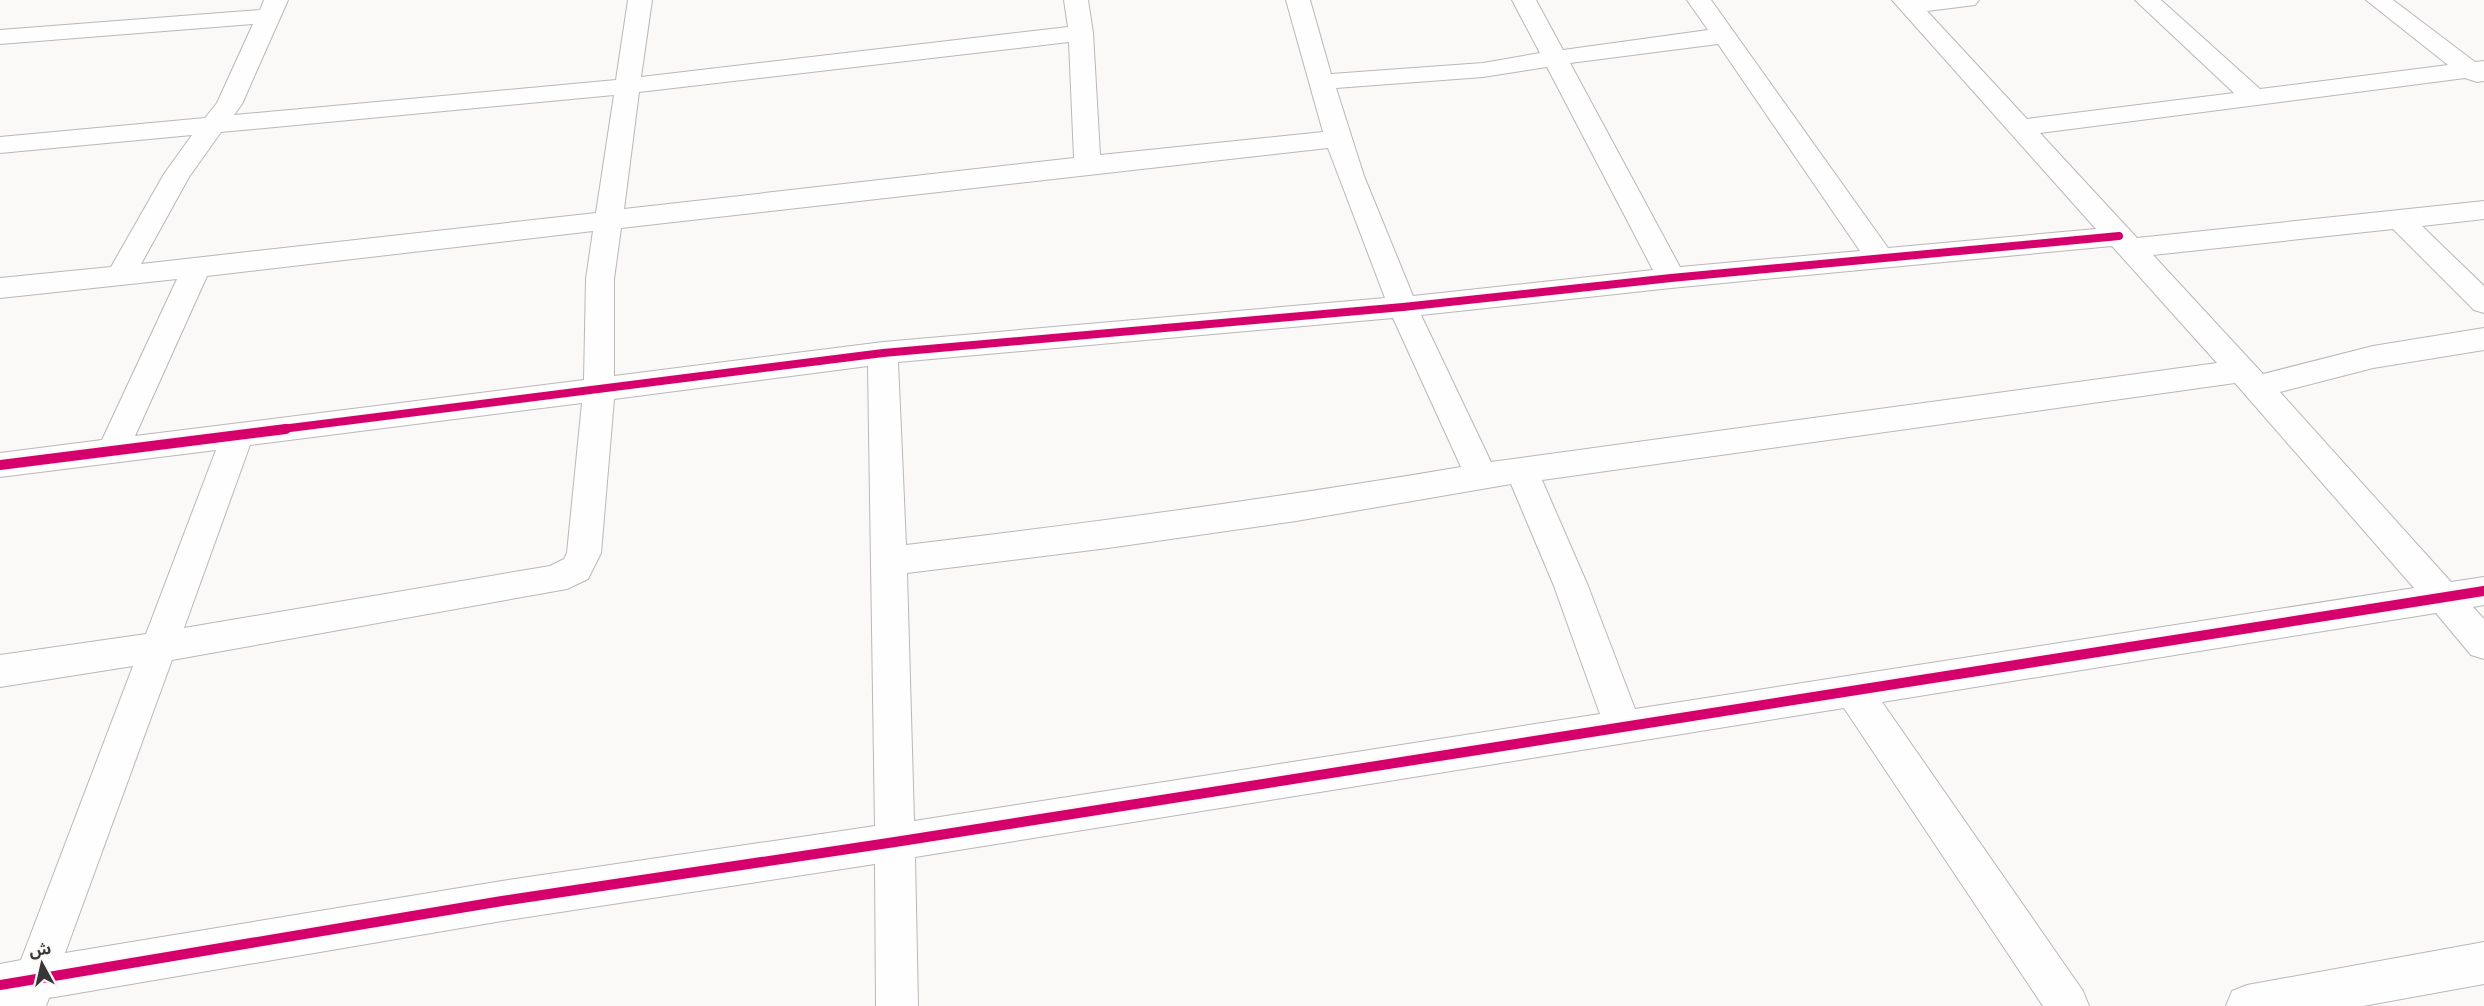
<svg xmlns="http://www.w3.org/2000/svg" width="2484" height="1006" viewBox="0 0 2484 1006" font-family="Roboto,'Noto Sans Arabic',sans-serif">
  <style>
    .lines { fill: none; stroke-linecap: round; stroke-linejoin: round }
    .street-casing { stroke: #b9b7b7; stroke-width: 2 }
    .street { fill: #fefefe; fill-rule: evenodd }
    .cycleway-far1-casing { stroke: #fcf7f7; stroke-width: 10 }
    .cycleway-casing { stroke: #fcf7f7; stroke-width: 14 }
    .cycleway-far1 { stroke: #d6006c; stroke-width: 8 }
    .cycleway { stroke: #d6006c; stroke-width: 10 }
  </style>
  <rect width="100%" height="100%" fill="#fbf8f8"/>
  <g class="lines">
    <!-- street casing -->
    <g class="street-casing">
      <path id="street" d="M264 0H288L242 104 234 115 616 80 628 0H652L641 77 1068 27 1064 0H1088L1093 33 1100 155 1323 132 1286 0H1310L1331 74 1483 63 1540 53 1512 0H1536L1563 50 1708 30 1687 0H1711L1888 248 2096 229 1892 0H1979L1975 5 1927 11 2027 119 2234 93 2135 0H2161L2260 89 2448 65 2366 0H2393L2475 62 2484 61V81L2477 82 2465 78 2040 133 2137 238 2484 201V219L2422 226 2484 286V313L2474 310 2393 229 2153 255 2263 374 2373 346 2484 328V350L2373 368 2280 392 2451 582 2484 577V605L2473 607 2484 619V659L2471 655 2436 613 1882 702 2083 991 2089 1006H2043L1844 708 915 857 918 1006H876L875 864 502 921 49 998 46 1006H0V964L21 960 133 666 0 687V655L146 634 216 450 0 477V453L102 440 177 279 0 298V278L111 267 164 174 192 135 0 153V137L205 118 217 103 253 24 0 44V30L260 10ZM1069 42 1074 158 624 209 639 92ZM1718 44 1860 251 1680 267 1570 63ZM1547 67 1653 270 1413 296 1364 176 1336 88 1483 77ZM614 95 596 213 141 264 189 177 221 132ZM1328 148 1385 298 883 342 614 376V279L621 228ZM593 231 586 279 584 380 135 436 207 276ZM2112 246 2217 363 1491 462 1421 315 1671 288ZM1393 318 1461 467C1277 498 1092 523 906 545L898 362ZM868 366 875 826 502 881 65 953 172 660 567 589 588 579 601 553 614 399ZM2235 383 2414 588 1635 709 1588 586 1542 480ZM582 403 567 553 564 559 550 566 184 628 250 445ZM1511 484 1554 586 1600 714 914 821 907 573 1108 548 1296 521Z
        M2484 942V984L2363 1006H2226L2232 991 2247 985Z"/>
    </g>
    <!-- street -->
    <use href="#street" class="street"/>
    <!-- cycleway-far1 casing -->
    <g class="cycleway-far1-casing">
      <path id="cycleway-far1" d="M274 430 883 353 1403 307 1671 278 2119 236"/>
    </g>
    <!-- cycleway casing -->
    <g class="cycleway-casing">
      <path id="cycleway" d="M0 465 286 429
        M0 985 502 901 895 842 2484 591"/>
    </g>
    <!-- cycleway-far1 -->
    <use href="#cycleway-far1" class="cycleway-far1"/>
    <!-- cycleway -->
    <use href="#cycleway" class="cycleway"/>
  </g>
  <!-- north arrow -->
  <g transform="translate(42 964) rotate(352)" stroke="#fcf7f7" stroke-width="4.5" paint-order="stroke">
  <path d="M0-4.5L10 22L0 15L-10 22Z" fill="#383737"/>
  <text y="-9" font-size="16" font-weight="bold" text-anchor="middle" fill="#383737">ش</text>
  </g>
</svg>
